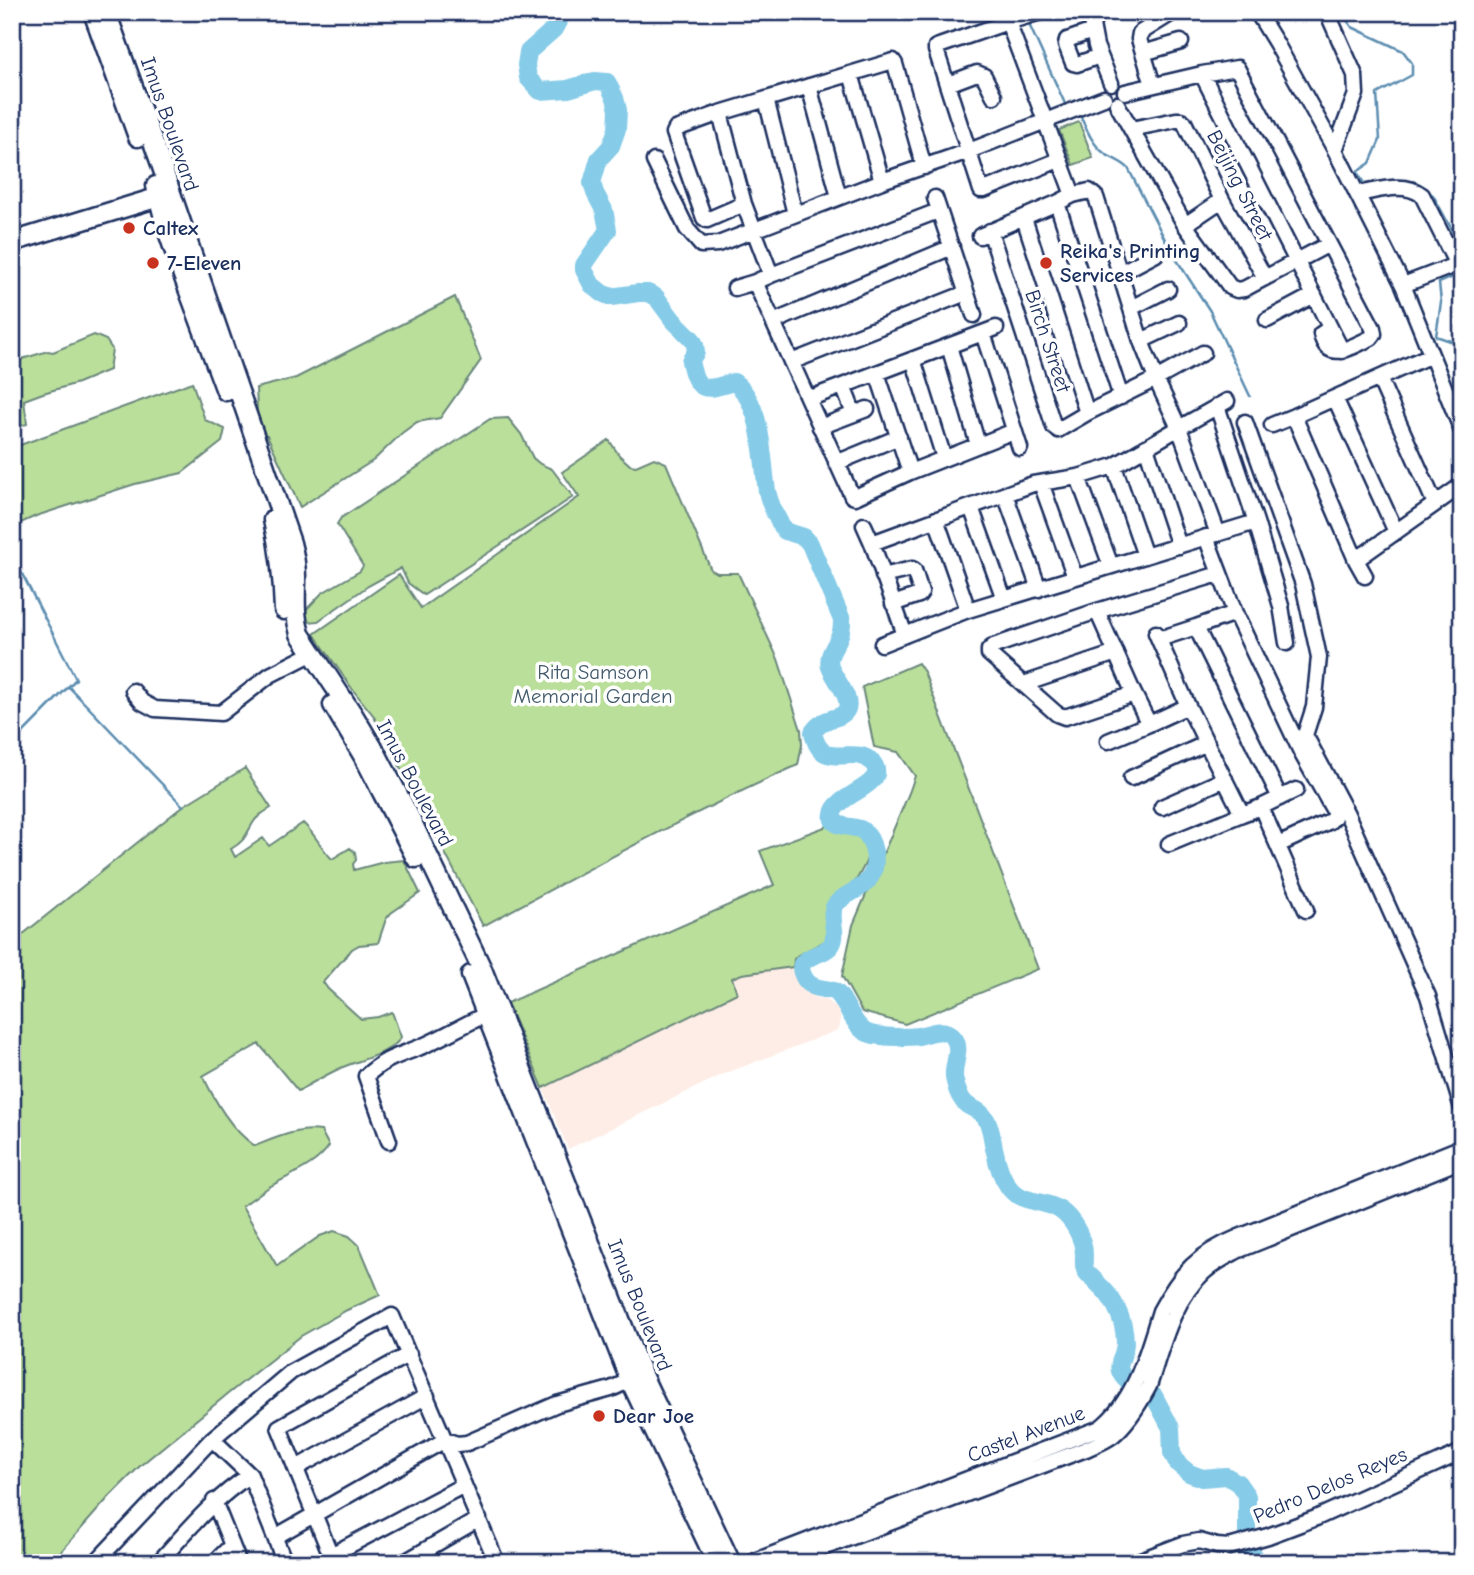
<svg xmlns="http://www.w3.org/2000/svg" width="1474" height="1575" viewBox="0 0 1474 1575" font-family="'Comic Neue',sans-serif">
  <style>
    .built { fill: #feede6 }
    .green { fill: #badf9a; stroke: #6a877c; stroke-width: 2 }
    .lines { fill: none; stroke-linecap: round; stroke-linejoin: round }
    .stream { stroke: #5b8db0; stroke-width: 2.5 }
    .river { stroke: #86cbe7; stroke-width: 18 }
    .minor-casing { stroke: #1b2f5e; stroke-width: 19 }
    .major-casing { stroke: #1b2f5e; stroke-width: 23 }
    .minor { stroke: #fff; stroke-width: 14 }
    .major { stroke: #fff; stroke-width: 18 }
    .poi-dot { fill: #c8321e; stroke: #fff; stroke-width: 2.5 }
    .labels { text-anchor: middle; stroke-width: 7; stroke-linejoin: round; paint-order: stroke }
    .street-label { font-size: 21px; fill: #1b2f5e; stroke: #fff }
    .poi-label { font-size: 21px; font-weight: bold; fill: #1b2f5e; stroke: #fff; text-anchor: start }
    .park-label { font-size: 21px; fill: #435b6d; stroke: #fff }
  </style>
  <rect width="100%" height="100%" fill="#fff"/>
  <filter id="ink" filterUnits="userSpaceOnUse"><feTurbulence type="fractalNoise" baseFrequency=".0143" numOctaves="2"/><feDisplacementMap in="SourceGraphic" scale="14" xChannelSelector="R" yChannelSelector="G"/><feConvolveMatrix kernelMatrix="1 2 1 2 8 2 1 2 1" color-interpolation-filters="sRGB"/></filter>
  <g filter="url(#ink)">
    <!-- built -->
    <path class="built" d="M793 967 802 989 814 997 828 1001 837 1008 840 1015V1026L838 1030 724 1074 568 1149 543 1088 736 994 731 978 742 974Z"/>
    <!-- green -->
    <path class="green" d="M1079 122 1093 158 1073 165 1059 130Z
      M455 297 481 360 440 418 417 422 402 433 374 460 300 507 267 435 258 431 256 388 296 378Z
      M94 335 106 340 112 349 109 370 78 383 43 393 24 400 27 424 12 428V362L48 351 53 352Z
      M192 382 205 420 225 429 222 442 182 473 135 484 36 516 12 527V448Z
      M508 418 521 434 533 458 540 464 552 469 573 497 424 595 408 583 401 568 368 586 318 621 308 622 304 612 322 593 360 571 363 566 337 524 341 518 490 419Z
      M609 440 619 455 630 465 636 466 654 458 666 463 711 570 717 573H738L778 659 801 730 802 745 798 765C690 813 587 870 483 926L373 715 353 690 314 634 399 575 421 608 579 497 562 472Z
      M918 663 924 672 1038 969 905 1024 862 1012 842 976 853 925 909 793 915 776 898 752 874 747 862 687Z
      M245 768 271 808C264 812 257 816 253 823 245 836 245 841 231 849L235 857 263 838 269 846 303 823C315 834 321 848 332 859L350 848 355 852 356 860 353 864 354 870 384 862 404 860 420 893 391 913 386 919 378 943 359 945 352 949 323 982 328 989 361 1019 378 1017 392 1012 401 1037C393 1053 359 1060 343 1067 327 1074 312 1083 298 1091L259 1044 203 1076C215 1101 231 1130 255 1146 275 1138 299 1127 321 1131L329 1146C316 1166 289 1175 269 1187 260 1193 251 1200 242 1206L277 1266 320 1236 334 1231 349 1236 359 1245 380 1295 347 1310 301 1336 224 1397 141 1465 110 1496 51 1563H12V943L183 806Z
      M830 825C855 830 879 839 863 868 859 875 856 883 850 887 845 892 837 896 831 900L827 918 833 932V937L798 955 794 959 793 967 742 974 732 978 737 993 543 1088 507 1003 774 885 760 851Z"/>
    <g class="lines">
      <!-- stream -->
      <path class="stream" d="M1341 12 1352 27 1403 51 1412 63V75L1377 94 1380 140 1370 163 1357 172 1365 185H1370
        M1028 22 1066 106H1068
        M1080 115C1086 128 1092 144 1104 153 1112 159 1121 161 1128 168L1171 251 1210 311 1250 396
        M1427 192 1433 195 1462 248
        M1462 273 1439 283 1441 302 1436 336 1462 345
        M12 554 76 679 12 744
        M69 687 183 806"/>
      <!-- river -->
      <path class="river" d="M558 12 560 18 554 29 528 52 526 65 528 78 540 91 568 89 595 81 607 82 615 98 618 110 617 129 611 146 599 159 592 183 595 193 604 210 608 230 584 265V270L592 285 602 293 611 297 638 293H648L656 297 673 320 693 340 695 345 696 352 690 361C697 395 707 390 734 382 763 403 762 459 767 491 770 505 777 519 785 531L804 537 810 544 842 620C842 624 842 628 841 631 839 644 826 653 830 667 834 679 855 700 845 712 838 721 825 715 813 732 821 774 854 743 872 762 892 785 835 794 833 814 832 818 833 821 836 823 844 828 855 826 862 830 874 839 878 861 872 874 864 891 847 891 836 904 827 915 839 931 832 944 824 958 790 954 805 979 812 990 824 988 834 991 838 993 842 999 844 1003 862 1033 861 1036 897 1037 904 1037 911 1037 918 1036 930 1034 943 1026 953 1037 964 1049 950 1067 955 1082 957 1091 960 1099 967 1105 976 1110 981 1111 987 1121 992 1130 992 1142 995 1152 997 1163 1002 1177 1008 1186 1019 1204 1044 1199 1060 1210 1073 1219 1084 1239 1084 1255 1084 1261 1083 1265 1085 1270 1088 1275 1093 1278 1096 1282 1104 1289 1111 1297 1116 1307 1121 1317 1125 1331 1125 1342 1125 1360 1111 1365 1127 1381
        M1154 1396 1171 1428 1172 1453 1178 1464 1189 1473 1202 1478 1226 1476 1238 1483 1247 1496V1534L1250 1550 1257 1563"/>
      <!-- minor casing -->
      <g class="minor-casing">
        <path id="minor" d="M1098 12 1092 25 1096 46 1111 83
          M1257 12 1276 43 1335 150 1403 285 1462 431
          M1327 12 1355 75 1356 94 1335 150
          M1008 22 936 47V50L981 190H984L1059 160
          M1093 31 1067 40 1066 45 1073 63 1077 64 1100 56
          M1143 53 1181 42
          M851 74 882 181
          M1202 74 1342 351
          M948 84 977 73 984 76 994 96
          M1153 85 1139 39 1140 33 1172 13
          M809 86 839 197
          M1125 92 1202 74 1237 68 1373 328 1374 334 1371 338C1352 346 1328 364 1321 334L1330 328
          M766 99 795 214
          M1117 104 1185 225 1230 287 1237 290 1244 289 1329 244
          M720 113 744 204 771 275
          M1131 129 1176 120H1181L1184 122 1222 200 1265 278
          M654 161 687 229 701 245 718 244 882 181 969 151 1104 98
          M1357 194C1377 191 1404 181 1422 195L1454 259 1455 263 1450 267 1403 285
          M935 198 974 315
          M1057 203 1121 397
          M744 204 707 220 704 218 674 133 676 129 720 113 893 61 895 64 924 167
          M1024 218 1087 413
          M1185 225 1222 200
          M990 231 1054 427 1058 430 1087 413 1156 379 1141 341 1096 197 1089 191 1073 195
          M980 236 1057 203 1073 195 1008 22 1041 12
          M1120 273 1156 254
          M755 282 852 496 855 497 910 472 1014 431
          M735 288 755 282 771 275 938 211
          M1131 308 1168 289
          M1267 320 1314 295
          M773 322 952 247
          M983 333 1020 448
          M1141 341 1179 323
          M949 346 978 445
          M913 359 944 458
          M791 362 966 293
          M877 373 910 472
          M1379 378 1435 504
          M843 386 854 414
          M1335 398 1396 532
          M808 399 996 328
          M1245 422 1303 584 1319 657 1314 707 1305 735 1347 814 1428 996 1462 1108
          M1272 425 1294 416
          M820 427 867 409
          M1146 447 1179 546
          M836 463 899 437
          M1114 466 1145 556
          M1078 477 1111 566
          M1041 483 1075 577
          M1005 494 1039 589
          M971 507 1004 599
          M936 519 968 610
          M1256 522 1281 606 1287 643
          M864 525 872 543 905 635
          M1218 534 1179 428 1227 401
          M1206 537 1235 613 1302 754 1334 811V817L1330 821 1278 845
          M872 543 1033 484 1078 477 1114 466 1179 428 1156 379 1203 353
          M1356 560 1462 485
          M1219 574 1097 611 994 646 989 650V654L1057 714 1065 717 1134 694 1149 724 1188 706 1242 814 1261 807 1296 790
          M883 576 912 569 914 570 921 592 919 595 893 604
          M1365 576 1356 560 1294 416 1431 355
          M1097 611 1134 694
          M1235 613 1196 627 1280 798
          M1156 633 1188 706
          M1159 639 1196 627
          M882 644 968 610 1256 522 1217 406
          M1024 684 1116 653
          M133 691 142 702 155 709 221 713 270 675 313 653
          M1108 741 1149 724
          M1131 778 1207 743
          M1162 807 1225 779
          M1261 807 1306 910
          M1169 844 1242 814
          M389 1141 366 1076C388 1056 400 1056 425 1045 449 1034 472 1020 496 1010
          M296 1468 427 1396
          M214 1501 239 1563
          M275 1537 445 1440 457 1444 467 1443 557 1404 611 1389 637 1377
          M331 1555 464 1485
          M95 1563 212 1439
          M158 1563C188 1530 213 1499 250 1475
          M214 1563 232 1545
          M285 1563 250 1475 212 1439 291 1372 392 1316 497 1563
          M334 1563 279 1427 409 1354
          M403 1563 479 1519
          M750 1563 1100 1428C1136 1400 1147 1352 1160 1311 1181 1272 1198 1254 1239 1237L1462 1147
          M783 1563 1086 1449C1095 1445 1104 1442 1112 1436 1127 1424 1140 1403 1149 1386 1162 1347 1172 1301 1204 1272 1214 1263 1226 1257 1237 1251L1462 1160
          M1133 1563 1183 1544 1199 1541 1217 1546 1229 1547 1268 1536 1316 1518 1462 1452"/>
      </g>
      <!-- major casing -->
      <g class="major-casing">
        <path id="major" d="M93 12 138 137
          M106 12 161 164 291 543C294 554 296 565 296 577 296 598 294 614 300 634L352 713 376 753 408 814 482 969 642 1375 731 1563
          M156 186 166 226 180 267 226 391
          M12 242 169 194
          M273 520C280 550 283 579 284 610
          M333 705 365 759 416 858
          M471 975 630 1380 717 1563"/>
      </g>
      <!-- minor -->
      <use href="#minor" class="minor"/>
      <!-- major -->
      <use href="#major" class="major"/>
    </g>
  </g>
  <!-- markers -->
  <g class="poi-dot">
    <circle cx="129" cy="228" r="7"/>
    <circle cx="153" cy="263" r="7"/>
    <circle cx="1046" cy="263" r="7"/>
    <circle cx="599" cy="1416" r="7"/>
  </g>
  <g class="labels">
    <!-- street labels -->
    <g class="street-label">
      <text transform="translate(170 124) rotate(71)" y="7">Imus Boulevard</text>
      <text transform="translate(1240 185) rotate(63)" y="7">Beijing Street</text>
      <text transform="translate(1048 341) rotate(72)" y="7">Birch Street</text>
      <text transform="translate(415 783) rotate(62)" y="7">Imus Boulevard</text>
      <text transform="translate(640 1305) rotate(68)" y="7">Imus Boulevard</text>
      <text transform="translate(1026 1434) rotate(-21)" y="7">Castel Avenue</text>
      <text transform="translate(1330 1485) rotate(-23)" y="7">Pedro Delos Reyes</text>
    </g>
    <!-- poi labels -->
    <g class="poi-label">
      <text x="143" y="235">Caltex</text>
      <text x="1060" y="258">Reika's Printing<tspan x="1060" dy="24">Services</tspan></text>
      <text x="167" y="270">7-Eleven</text>
      <text x="613" y="1423">Dear Joe</text>
    </g>
    <!-- park labels -->
    <g class="park-label">
      <text x="593" y="679">Rita Samson<tspan x="593" dy="24">Memorial Garden</tspan></text>
    </g>
  </g>
  <!-- margin -->
  <rect width="1474" height="1575" fill="none" stroke="#fff" stroke-width="42"/>
  <rect x="21" y="21" width="1432" height="1533" fill="none" stroke="#1b2f5e" stroke-width="2.5" filter="url(#ink)"/>
</svg>
